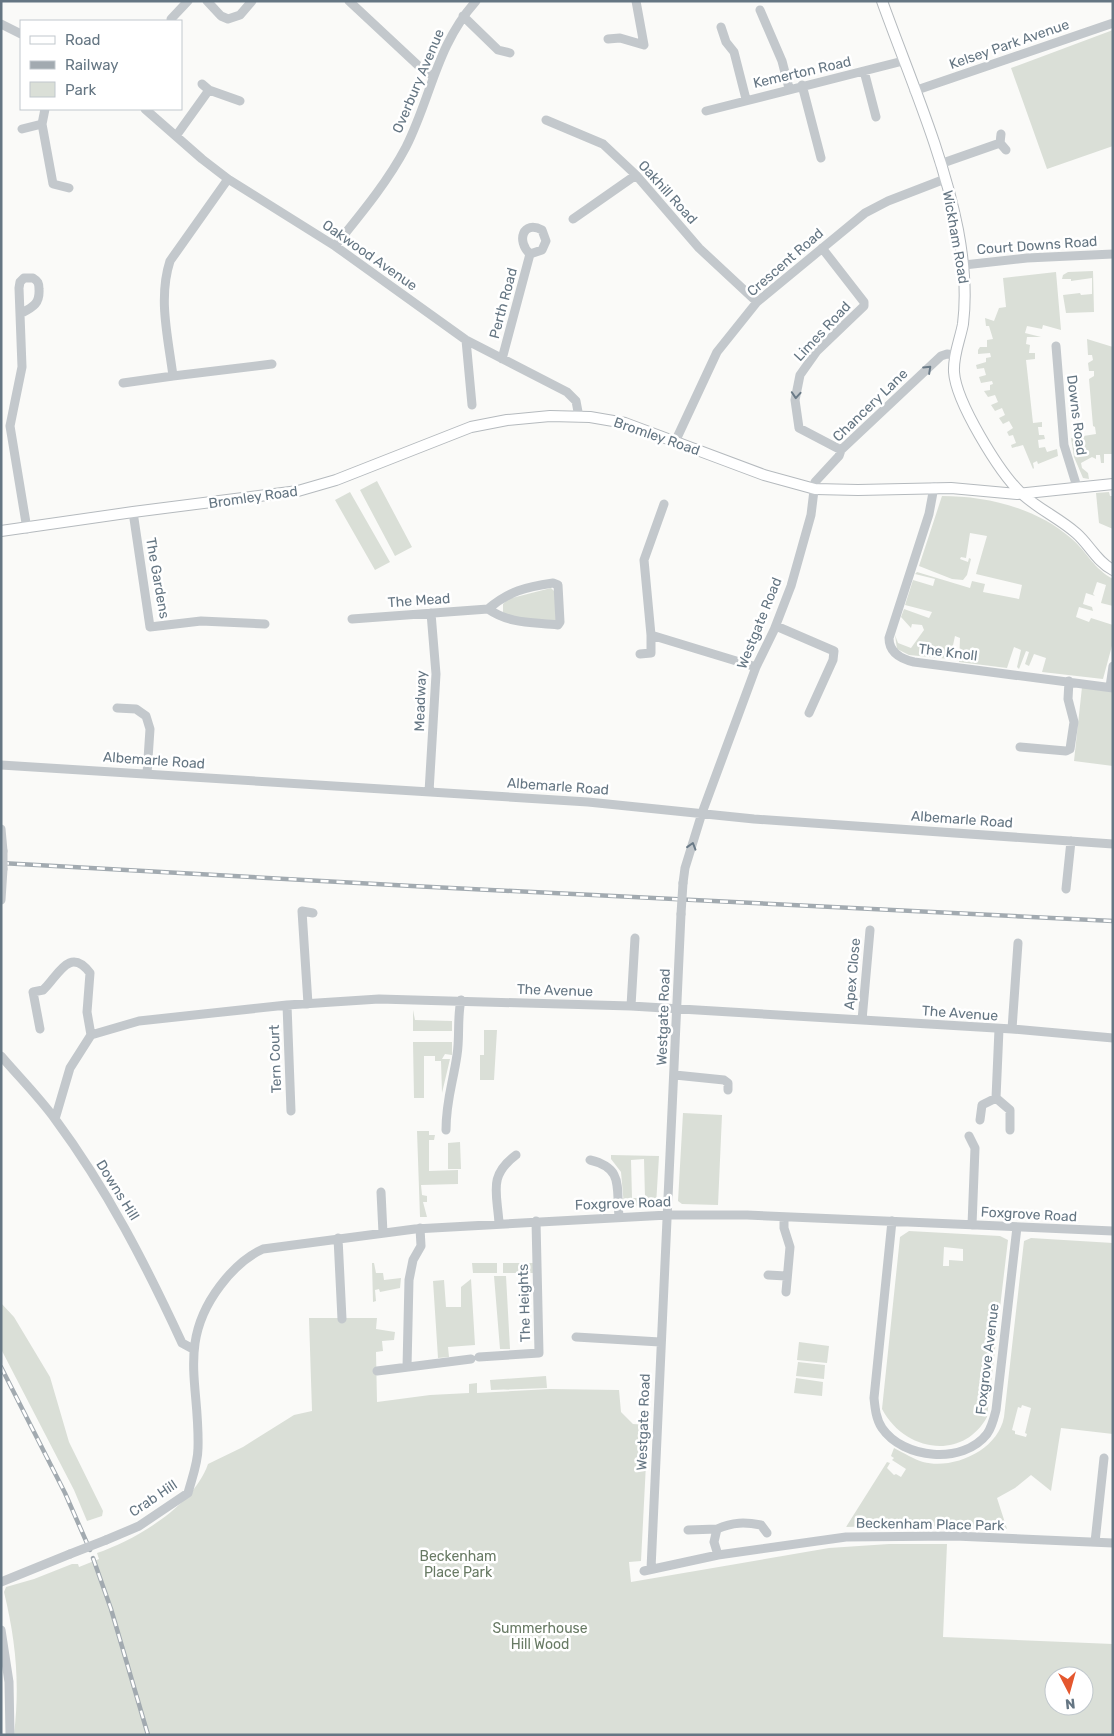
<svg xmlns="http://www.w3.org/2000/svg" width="1114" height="1736" viewBox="0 0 1114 1736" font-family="Rubik,sans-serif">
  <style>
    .green { fill: #dadfd7; fill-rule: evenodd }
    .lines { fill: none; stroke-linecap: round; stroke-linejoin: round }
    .major-casing { stroke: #b5babe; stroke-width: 12 }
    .minor { stroke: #c3c8cc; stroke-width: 9 }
    .major { stroke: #fff; stroke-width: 10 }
    .rail-casing { stroke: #a2aab0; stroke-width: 4.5 }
    .rail { stroke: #fff; stroke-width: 2.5; stroke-dasharray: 8; stroke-linecap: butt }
    .minor-bridge { stroke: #c3c8cc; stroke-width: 9 }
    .oneway { stroke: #6a7a87 }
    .labels { text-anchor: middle; stroke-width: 5; stroke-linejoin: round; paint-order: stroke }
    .street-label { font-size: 14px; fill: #657683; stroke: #fff }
    .park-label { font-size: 14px; fill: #687a64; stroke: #fff }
  </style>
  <rect width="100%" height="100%" fill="#fafaf8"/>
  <!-- green -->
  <path class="green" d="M1113 30V146L1047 169 1011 68Z
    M1093 271 1094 312 1066 313 1063 295 1080 293 1081 295 1092 294V278L1071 281V279H1062L1063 275 1068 272Z
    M1056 272 1061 330 1043 325 1042 329 1027 326 1025 333 1041 337H1027L1026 344 1030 345 1029 353H1035V359L1026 360 1033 423 1042 422V427H1038L1039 435H1044L1045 439 1038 440 1039 448 1045 447 1047 452 1057 449 1058 456 1038 464 1037 461 1033 463 1034 468 1033 469 1023 445 1012 448 1011 445 1016 443 1013 435 1009 436 1007 432 1013 428 1009 421 1003 424 999 418 1005 415 1002 408 995 411 991 405 998 402 995 395 988 397 984 391 990 390V385L993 384 992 381 981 383 979 377 986 375 984 368 977 369 976 365 986 362V358L991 357 990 353 978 354V350L980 347H987V340L993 339 989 326H986L985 318 994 321 999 308 1006 307 1003 278Z
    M1087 339 1113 347V454H1104V463H1101L1100 455H1096V459L1092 457 1081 463 1082 468 1088 473 1089 479 1083 478 1074 457 1071 438 1096 434 1095 427 1093 426 1089 379 1094 376V371H1089L1088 363 1093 360 1092 355H1088Z
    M377 481 412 547 395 556 360 490Z
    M350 492 390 562 375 570 335 500Z
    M1109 492 1110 496H1113V529L1099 523 1096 493Z
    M942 496C987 496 1037 508 1072 539 1087 552 1094 569 1113 579V606L1101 603 1106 585 1097 582 1093 594 1095 596 1086 593 1083 604 1092 607 1093 611 1079 607 1076 617 1089 622 1091 618 1113 625V642L1103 679 1042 672 1046 658 1034 654 1029 666 1025 664 1029 652 1026 651 1019 669 1017 667 1021 650 1014 647 1007 668 959 662 960 638 955 636 950 659 909 655 897 649 895 635 898 643 911 648 924 630 922 625 912 624 911 628 901 617 904 609 929 618 932 612 905 605 913 580 933 586 935 579 915 574 917 572 970 588 972 581 985 584 983 592 1019 599 1022 585 976 574 987 536 970 533 966 558 961 557 960 559 968 562 969 558 971 559 967 575 963 580 952 579 919 566Z
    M551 588 555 592 556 621 509 618 503 612V604L508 599Z
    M1082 687 1113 692V766L1074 761Z
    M413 1010 415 1020 452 1021V1031H413Z
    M484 1030H497L494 1080H480V1055H484Z
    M413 1042H452V1055L445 1054 442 1059H450L442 1093 441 1061H435V1056H424V1098H414Z
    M683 1113 722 1115 718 1205 682 1204 678 1201Z
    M417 1131H429V1135H435L434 1140H429V1171L458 1170V1184L421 1185 422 1195 427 1196V1202H423L427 1217H420Z
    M460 1142 461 1169H448V1143Z
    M611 1155 659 1156 656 1205 624 1206 621 1172 611 1159ZM644 1159 645 1198H632L631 1160Z
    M909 1231 1000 1236 1008 1240 987 1417C962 1462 904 1451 882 1409L900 1237ZM944 1247 963 1249V1261L949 1260V1266H943Z
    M1031 1238 1113 1243V1434L1061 1428 1051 1491 1031 1475 1015 1488 997 1498 1007 1529 903 1525 846 1527 887 1462 890 1463 887 1468 894 1475 896 1474 901 1477 906 1469 892 1460 894 1458 891 1456 894 1448C904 1453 913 1459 923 1462 954 1470 998 1450 1004 1417L1024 1241ZM1022 1405 1031 1408 1025 1433 1027 1434 1026 1437 1015 1434V1431L1012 1430 1018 1407 1021 1408Z
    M372 1263H374L376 1273H383L384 1280 401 1278 400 1288 380 1292 379 1289 375 1290 376 1301 373 1302Z
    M472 1263H497V1273H473Z
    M503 1263H534V1273H503Z
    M494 1276H506L510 1349H500Z
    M471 1279 475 1345 448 1347 449 1357 438 1358 433 1281 444 1280 446 1307H461V1287Z
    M1 1303 14 1317 50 1377 69 1442 103 1511 102 1516 87 1521 74 1490 1 1349Z
    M309 1318H377L376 1329 395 1332 394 1340 382 1341 383 1351 376 1352 377 1402 430 1395 469 1393V1384L477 1383V1393L550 1389 619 1390 621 1412 633 1424 648 1425 641 1561 629 1562 631 1582 829 1548 889 1544H947L943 1637 1113 1644V1735H14C20 1683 16 1642 4 1592L6 1587 34 1579 72 1564H78L79 1567 99 1559 97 1553C136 1540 194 1505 208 1464L243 1447 294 1415 312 1411ZM1054 1676H1084V1706H1054Z
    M799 1342 829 1346 827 1363 797 1360Z
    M798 1362 825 1365 824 1379 796 1376Z
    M546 1376 547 1388 491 1390 490 1380Z
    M796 1378 823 1382 822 1396 794 1393Z"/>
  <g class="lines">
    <!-- major casing -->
    <g class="major-casing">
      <path id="major" d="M882 1C909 76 943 153 958 230 964 262 967 292 963 324 960 340 953 355 954 372 956 402 999 472 1021 493 1038 509 1059 518 1076 533 1089 544 1097 562 1113 570
        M1 531 133 512 298 491 336 480 471 427 507 420 550 416 590 417 625 423 764 475 815 489 858 490 951 488 1017 494 1113 484"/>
    </g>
    <!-- minor -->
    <path class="minor" d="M207 1 221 16 228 19 240 15 252 1
      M349 1 423 70 433 76
      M760 10 782 61 789 88
      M463 16 498 50 510 53
      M171 19 188 1
      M1 24 21 34
      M721 27 726 42 734 52 746 99
      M608 39 620 38 644 45 636 1
      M864 71 876 117
      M202 84 209 90 240 101
      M802 85 821 158
      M914 91 1113 23
      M45 109 42 124 53 184 69 188
      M145 109 202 159 228 179 335 246 466 340 567 392 576 401 579 417
      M706 111 903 61
      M546 120 603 144 636 175 699 248 757 302
      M22 129 42 124
      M1001 134 1000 143 1006 150
      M176 136 209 90
      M940 164 1000 143
      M228 179 170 261C158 298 168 337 173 376L272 364
      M573 219 636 175
      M335 246C360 215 387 183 406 147 432 95 436 46 476 1
      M822 248 864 302V306L817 351 800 375 795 400 799 428 841 450
      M964 265 1027 258 1113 254
      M20 314C33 307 40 304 39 289 39 283 38 281 33 278H24L20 282 19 288 22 367 10 426 27 529
      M466 340 472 405
      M1056 346 1064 445 1077 487
      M502 359 530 254C516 241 523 220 542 230L546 241 542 250 530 254
      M123 383 173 376
      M675 442 717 352 757 302 865 213 888 201 945 179
      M934 487 929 514 889 638C889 653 901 659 914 662L1113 688
      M664 504 644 560 651 635 756 667
      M133 512 150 627 201 621 265 624
      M553 583 558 585 560 622 558 625C531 622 510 624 488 609 509 591 526 587 553 583Z
      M352 619 488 609
      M776 626 834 651 833 660 809 713
      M640 654 651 653V635
      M1110 687 1113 666
      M117 708 136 709 146 716 150 729 147 774
      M1020 747 1066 751 1070 749 1074 722 1068 699 1069 681
      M1 765 588 802 754 819 1113 844
      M429 792 436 674 431 613
      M1 829 3 851
      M683 883 685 868 702 813 756 667 774 630 791 586 811 515 815 482 839 456 841 450 941 356 947 354 955 355
      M1066 889 1071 841
      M1 900 3 869
      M308 1004 302 911 313 913
      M287 1005 291 1111
      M631 1006 635 938
      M862 1020 870 930
      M40 1029 33 992 43 990C57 978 69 945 90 973L87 1012 91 1035
      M1012 1029 1018 943
      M1 1056C19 1077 39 1097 55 1119 107 1189 146 1265 182 1343L193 1349
      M675 1075 724 1080 728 1083V1090
      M996 1098 999 1029
      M996 1098 1010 1110V1130
      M55 1119 70 1068 91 1035 139 1021 287 1005 379 999 631 1006 1012 1029 1113 1038
      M980 1120 982 1105 996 1098
      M446 1130C446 1100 453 1083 457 1055 460 1037 457 1018 461 1000
      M969 1136 975 1148 972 1225
      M590 1160C624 1168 616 1187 619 1216
      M381 1192 383 1233
      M784 1217V1228L790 1247 786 1292
      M892 1221 874 1398C875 1408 876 1419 882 1428 903 1459 963 1465 987 1434 992 1427 994 1418 996 1410L1017 1227
      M499 1223C497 1192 488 1176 516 1155
      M338 1238 342 1319
      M768 1275 786 1276
      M576 1337 660 1342
      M479 1357 539 1353 536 1221
      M407 1367 409 1280 413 1260 421 1246 420 1228
      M377 1371 471 1359
      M717 1529C733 1522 745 1522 761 1525L767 1533
      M688 1530 717 1529 714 1542 718 1555
      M106 1540 139 1526 188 1493C192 1478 198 1463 198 1448 200 1385 177 1343 220 1286 232 1270 245 1257 263 1249L415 1229 668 1215H747L1113 1231
      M1095 1542 1104 1458
      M651 1569 681 914
      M644 1571 718 1555 846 1537 955 1536 1113 1543
      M1 1582 70 1554
      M1 1630 9 1682 10 1735"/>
    <!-- major -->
    <use href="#major" class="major"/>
    <!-- rail casing -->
    <g class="rail-casing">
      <path id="rail" d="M1 863 412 886 1113 921
        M1 1367 65 1493 90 1550
        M93 1558 111 1609 148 1735"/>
    </g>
    <!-- rail -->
    <use href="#rail" class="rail"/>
    <!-- minor-bridge -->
    <path class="minor-bridge" d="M3 869V851
      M681 914 683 883
      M70 1554 106 1540"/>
  </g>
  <!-- one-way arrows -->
  <defs><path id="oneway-chevron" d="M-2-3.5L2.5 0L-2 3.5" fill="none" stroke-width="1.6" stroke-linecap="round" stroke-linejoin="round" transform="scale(1.25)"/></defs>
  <g class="oneway">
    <use href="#oneway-chevron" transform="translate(928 369) rotate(-43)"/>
    <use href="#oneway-chevron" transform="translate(796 395) rotate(94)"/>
    <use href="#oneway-chevron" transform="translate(692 846) rotate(-73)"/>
  </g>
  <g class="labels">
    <!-- street labels -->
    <g class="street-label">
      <text transform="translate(1009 44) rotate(-19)" y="5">Kelsey Park Avenue</text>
      <text transform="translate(802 72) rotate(-13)" y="5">Kemerton Road</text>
      <text transform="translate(418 81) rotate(-67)" y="5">Overbury Avenue</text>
      <text transform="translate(668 192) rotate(48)" y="5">Oakhill Road</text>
      <text transform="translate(956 237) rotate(80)" y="5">Wickham Road</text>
      <text transform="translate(1037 245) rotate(-4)" y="5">Court Downs Road</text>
      <text transform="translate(370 255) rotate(35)" y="5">Oakwood Avenue</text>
      <text transform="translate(785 262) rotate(-41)" y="5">Crescent Road</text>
      <text transform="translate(503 303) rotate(-75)" y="5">Perth Road</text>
      <text transform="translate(822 331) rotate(-47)" y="5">Limes Road</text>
      <text transform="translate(870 405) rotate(-44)" y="5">Chancery Lane</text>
      <text transform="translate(1077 415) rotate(83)" y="5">Downs Road</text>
      <text transform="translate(657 436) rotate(19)" y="5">Bromley Road</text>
      <text transform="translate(253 497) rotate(-8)" y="5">Bromley Road</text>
      <text transform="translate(158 578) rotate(80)" y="5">The Gardens</text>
      <text transform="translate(419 600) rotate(-4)" y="5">The Mead</text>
      <text transform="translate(759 623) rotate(-68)" y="5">Westgate Road</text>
      <text transform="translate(948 652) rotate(7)" y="5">The Knoll</text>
      <text transform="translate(420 701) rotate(-88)" y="5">Meadway</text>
      <text transform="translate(154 760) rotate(4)" y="5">Albemarle Road</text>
      <text transform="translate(558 786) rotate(4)" y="5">Albemarle Road</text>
      <text transform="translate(962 819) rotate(4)" y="5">Albemarle Road</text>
      <text transform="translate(852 974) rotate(-85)" y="5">Apex Close</text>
      <text transform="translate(555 990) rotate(2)" y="5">The Avenue</text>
      <text transform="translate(960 1013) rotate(4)" y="5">The Avenue</text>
      <text transform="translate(663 1017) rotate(-88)" y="5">Westgate Road</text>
      <text transform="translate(275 1059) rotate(-92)" y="5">Tern Court</text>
      <text transform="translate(118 1190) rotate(58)" y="5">Downs Hill</text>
      <text transform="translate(623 1203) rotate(-2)" y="5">Foxgrove Road</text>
      <text transform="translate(1029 1214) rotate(3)" y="5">Foxgrove Road</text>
      <text transform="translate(524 1303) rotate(-92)" y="5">The Heights</text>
      <text transform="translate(987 1359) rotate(-83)" y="5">Foxgrove Avenue</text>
      <text transform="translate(643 1422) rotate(-88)" y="5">Westgate Road</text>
      <text transform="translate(153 1498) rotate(-34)" y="5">Crab Hill</text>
      <text transform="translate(930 1524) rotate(1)" y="5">Beckenham Place Park</text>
    </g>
    <!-- park labels -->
    <g class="park-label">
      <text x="458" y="1561">Beckenham<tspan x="458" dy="16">Place Park</tspan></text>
      <text x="540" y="1633">Summerhouse<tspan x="540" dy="16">Hill Wood</tspan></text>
    </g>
  </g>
  <!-- border -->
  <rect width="1114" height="1736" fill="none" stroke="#657683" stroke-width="5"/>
  <!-- legend -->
  <rect x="20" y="20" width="162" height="90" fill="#ffffff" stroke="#c1c8cd"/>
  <rect x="30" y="36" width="25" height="8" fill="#ffffff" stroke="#c1c8cd"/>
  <text x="65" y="45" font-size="15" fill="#657683">Road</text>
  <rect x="30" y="61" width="25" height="8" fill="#a2aab0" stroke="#c1c8cd"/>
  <text x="65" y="70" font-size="15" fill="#657683">Railway</text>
  <rect x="30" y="82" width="25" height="15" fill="#dadfd7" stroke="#c1c8cd"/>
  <text x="65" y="95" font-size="15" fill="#657683">Park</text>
  <!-- north arrow -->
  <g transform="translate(1069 1691) rotate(174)"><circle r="24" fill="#ffffff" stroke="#c1c8cd"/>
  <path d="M0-4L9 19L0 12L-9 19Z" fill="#e4572e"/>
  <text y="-8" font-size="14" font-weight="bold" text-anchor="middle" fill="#657683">N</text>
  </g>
</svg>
